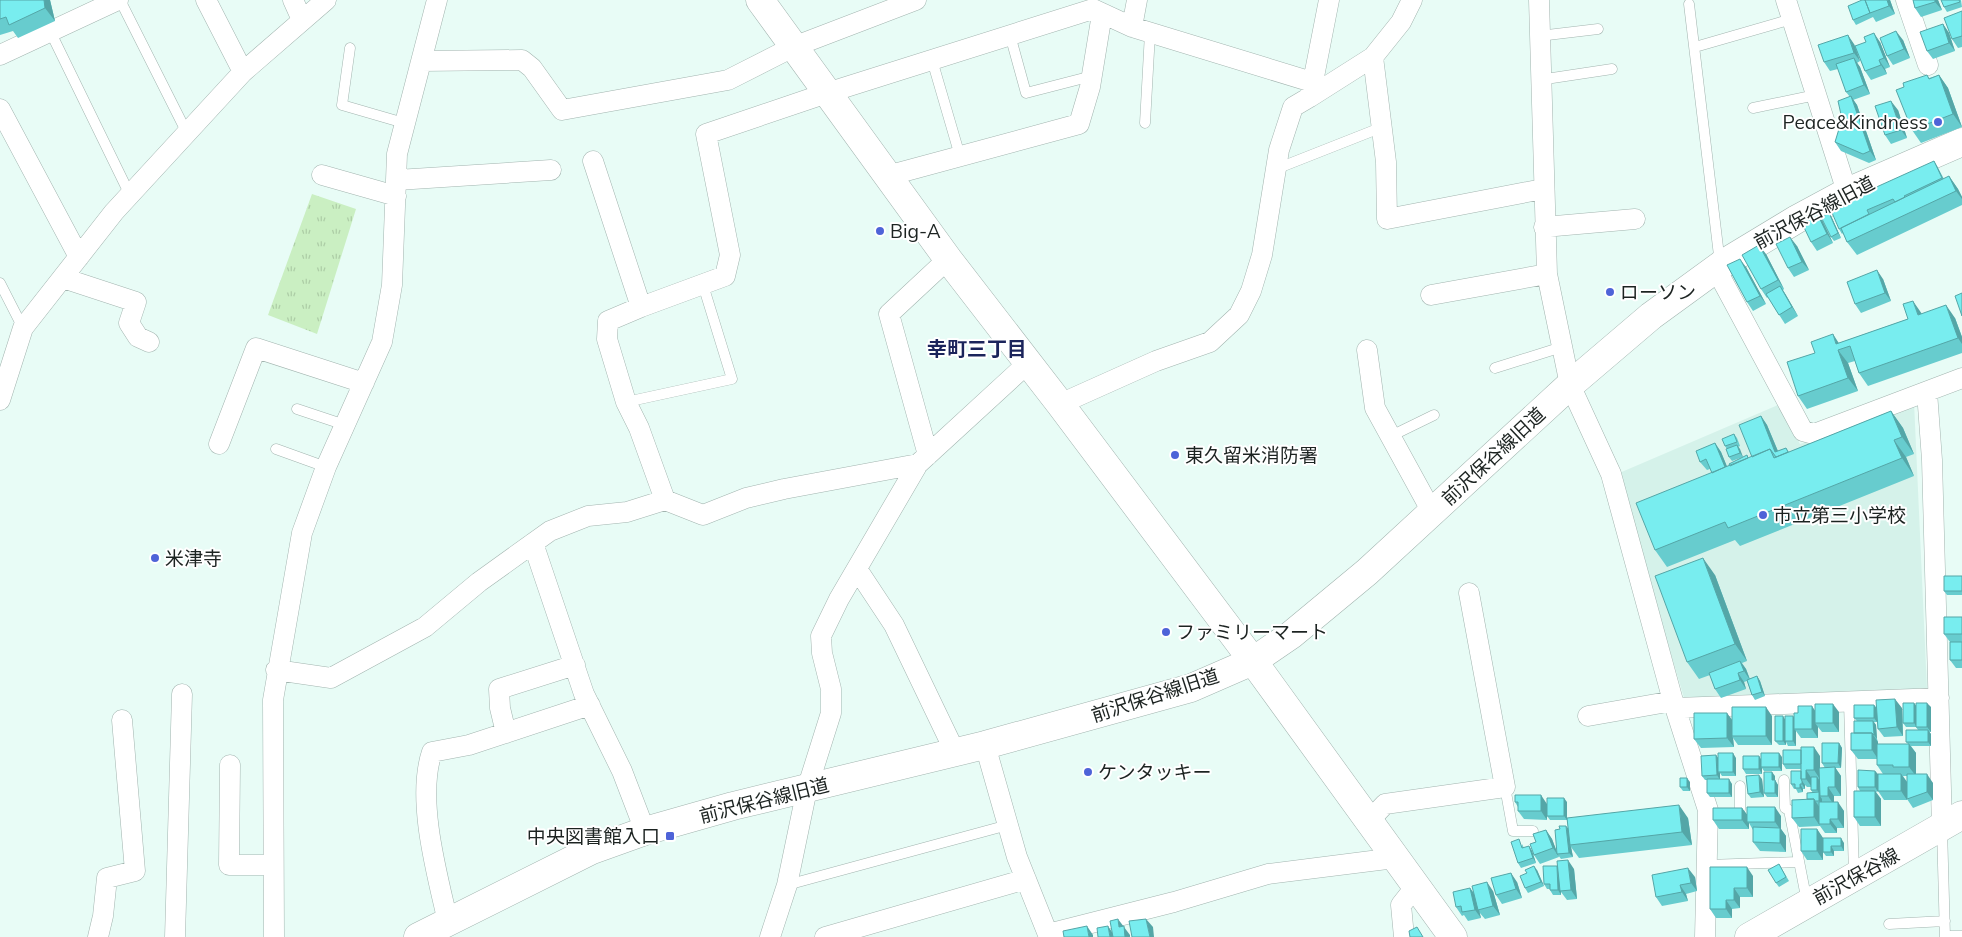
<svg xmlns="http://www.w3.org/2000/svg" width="1962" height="937" viewBox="0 0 1962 937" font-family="Mulish,'Noto Sans JP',sans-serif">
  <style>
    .built { fill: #d5f2ea }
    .grass { fill: url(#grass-tufts) }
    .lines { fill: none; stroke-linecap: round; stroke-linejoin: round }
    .lane-casing { stroke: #a2b4af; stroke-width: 11 }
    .street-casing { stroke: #a2b4af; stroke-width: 21 }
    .secondary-casing { stroke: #a2b4af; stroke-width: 29 }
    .lane { stroke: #fff; stroke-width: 10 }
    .street { stroke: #fff; stroke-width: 20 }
    .secondary { stroke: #fff; stroke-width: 28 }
    .wall { fill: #67ccce; fill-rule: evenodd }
    .shaded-wall { fill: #54a6a7 }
    .building { fill: #78edef; stroke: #54a6a7 }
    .poi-dot { fill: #4e63d8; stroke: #fff; stroke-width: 2 }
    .labels { text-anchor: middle; stroke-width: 4; stroke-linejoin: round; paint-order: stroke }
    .poi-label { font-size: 19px; fill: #1c2321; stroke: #fff; text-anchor: start }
    .street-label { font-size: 19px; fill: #1c2321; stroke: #fff }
    .neighbourhood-label { font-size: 20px; font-weight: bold; fill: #1b245b; stroke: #fff }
  </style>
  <defs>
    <pattern id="grass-tufts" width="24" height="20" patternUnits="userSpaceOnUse" patternTransform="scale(1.25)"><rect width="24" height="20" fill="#caefc2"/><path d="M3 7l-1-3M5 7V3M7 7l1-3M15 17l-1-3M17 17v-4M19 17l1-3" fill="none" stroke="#adcda6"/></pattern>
  </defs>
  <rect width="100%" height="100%" fill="#e8fcf6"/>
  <!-- built -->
  <path class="built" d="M1914 402 1927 689 1685 701 1617 474 1778 405 1800 444Z"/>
  <!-- grass -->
  <path class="grass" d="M312 194 356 209 317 334 268 315Z"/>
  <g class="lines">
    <!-- lane casing -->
    <g class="lane-casing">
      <path id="lane" d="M120 0 187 133
        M1689 4 1720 264
        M50 31 130 195
        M1010 35 1026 93 1092 76
        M1539 36 1598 29
        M1695 47 1792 19
        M350 48 342 105 404 123
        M932 60 960 156
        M1539 80 1612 69
        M1753 108 1816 95
        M1145 123 1150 33
        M1276 169 1380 128
        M0 283 23 328
        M1495 368 1562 347
        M626 402 732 379 703 285
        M297 409 345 425
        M1391 436 1434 415
        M276 449 326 467
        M1849 702 1854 874
        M1784 780 1785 808 1789 810 1807 902
        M1740 786V809
        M1505 787 1513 831H1533
        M1942 828 1945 937
        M1707 865 1798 862
        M787 885 1008 825
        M1889 924 1945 921
        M1945 936H1962"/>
    </g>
    <!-- street casing -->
    <g class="street-casing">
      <path id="street" d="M206 0 243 72
        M293 0 302 20
        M1137 0 1132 27 1312 82
        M1539 0 1547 274 1570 385 1611 474 1673 701 1708 810 1705 937
        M1786 0 1847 192
        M1906 0 1928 65
        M0 55 118 0
        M1373 57 1386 162 1387 219 1543 189
        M421 61 522 60 532 68 562 110 728 80 793 47 916 0
        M1310 97 1373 57 1401 22 1412 0
        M0 109 79 257
        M593 161 641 307 725 276 730 255 706 134 827 93 1093 9 1132 27
        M322 175 396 196
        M887 176 1079 124 1090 87 1102 14
        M397 180 551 170
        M1544 227 1635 219
        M1716 269 1803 431 1814 434 1962 378
        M63 278 136 302 129 323 138 337 149 342
        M1431 295 1547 274
        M641 307 608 321 607 339 626 402 639 428 665 500
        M1367 350 1375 408 1432 512
        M1927 392 1932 460 1942 827
        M0 400 23 328 114 212 243 72 326 0
        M1060 404 1156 361 1210 342 1239 315 1251 291 1262 255 1279 150 1293 107 1310 97 1329 0
        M219 444 256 348 364 383
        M928 455 889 314 948 259
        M533 543 584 694 622 771 645 831
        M857 569 894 625 955 752
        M276 670 331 678 425 627 479 582 550 531 588 516 627 512 665 500 703 515 746 498 784 489 918 464
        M1677 708 1939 698
        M1588 716 1673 701
        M506 733 500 708 499 689 575 665
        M985 745 1017 857 1049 937
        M230 765 229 865H273
        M1369 821 1385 804 1505 787 1469 593
        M448 922C437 874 416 799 432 752L469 745 590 705
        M1048 934 1174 902 1268 874 1395 858
        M98 937 103 916 107 878 135 871 122 720
        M175 937 182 694
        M274 937 273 700 302 533 326 467 382 342 392 285 397 154 437 0
        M770 937 787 885 807 789 831 713V689L822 653 821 636 839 599 918 464 1028 363
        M825 937 1026 879
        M1404 937 1401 905 1416 886"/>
    </g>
    <!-- secondary casing -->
    <g class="secondary-casing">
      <path id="secondary" d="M760 0 948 259 1060 404 1253 661 1453 937
        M418 937 592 850 645 831 733 806 985 745 1191 688 1253 661 1291 635 1367 572 1570 385 1651 316 1721 265 1797 219 1847 192 1962 142
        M1749 937 1962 815"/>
    </g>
    <!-- lane -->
    <use href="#lane" class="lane"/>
    <!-- street -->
    <use href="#street" class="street"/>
    <!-- secondary -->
    <use href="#secondary" class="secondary"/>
  </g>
  <!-- wall -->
  <path class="wall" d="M0 0H50L55 21 18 38 13 31 0 35Z
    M1890 0 1895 14 1876 22 1873 17 1856 25 1853 20Z
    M1913 0H1938L1942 10 1921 17 1915 8Z
    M1941 0H1961L1962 7 1947 12 1944 7Z
    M1962 11V47L1958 48 1952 39Z
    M1943 24 1949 33 1955 51 1933 59 1927 51Z
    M1903 40 1910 58 1893 65 1887 56Z
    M1880 42 1890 67 1885 69 1887 74 1871 80 1865 71 1857 51 1860 61 1857 63 1860 67 1870 94 1853 100 1857 105 1876 160 1869 163 1841 151 1835 142 1850 97 1846 92 1838 69 1830 71 1824 62 1854 44 1855 46Z
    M1927 75 1929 78 1939 75 1948 88 1962 127 1921 143 1912 130Z
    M1898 110 1907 138 1891 144 1885 135Z
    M1934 161 1937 166 1944 179 1949 176 1958 189 1962 197V205L1857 255 1847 242 1843 233 1842 234 1839 229Z
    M1829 213 1832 218 1841 238 1834 241 1831 237Z
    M1822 220 1833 243 1817 251 1811 242Z
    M1797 246 1809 270 1794 277 1788 268Z
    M1766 254 1784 289 1783 290 1798 316 1785 324 1768 297 1767 298 1761 289Z
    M1746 267 1766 304 1753 311 1747 302Z
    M1883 279 1891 301 1861 313 1855 304Z
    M1922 314 1955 318 1962 337V353L1868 386 1859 373 1855 361 1848 363 1858 391 1807 409 1798 396 1815 353 1839 343Z
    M1891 411 1903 428 1914 454 1906 457 1914 476 1740 546 1735 540 1667 567 1655 550 1712 473 1710 469 1707 470 1700 462 1715 443 1721 452 1727 467 1752 457 1761 416 1767 425 1778 451 1786 448 1789 452Z
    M1734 434 1737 438 1740 446 1738 447 1743 457 1732 461 1729 457 1727 449 1725 446Z
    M1715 575 1747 661 1742 663 1746 669 1750 679 1757 676 1760 681 1765 696 1755 700 1752 695 1747 681 1744 682 1746 689 1721 698 1715 689 1710 675 1699 679 1687 662Z
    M1962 576V595H1947L1944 591Z
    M1962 617V668H1956L1950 660V642L1944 634Z
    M1914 703 1916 706 1931 707V732H1929L1931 734V746H1911L1916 753V774L1933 783V800L1913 808 1907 799V800H1884L1878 791 1876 792 1881 799V826H1860L1854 817 1860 791 1858 787 1875 771 1878 775 1883 774 1877 765V759H1858L1851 750 1857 721 1854 718 1874 705 1877 708H1902L1903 736 1884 737 1878 729 1877 722H1874L1876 725 1877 739 1878 742V744H1908L1906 742 1918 730 1916 727H1906L1903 723ZM1903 776H1907V782Z
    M1815 711 1839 712V732H1822L1818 727V738H1801L1796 731V746H1788L1786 742V745H1779L1775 741 1785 720 1793 716 1794 719Z
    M1772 716V745H1738L1733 738 1734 747 1701 748 1694 739 1732 721Z
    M1839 743 1842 748 1841 768H1835L1841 776V796H1834V802L1844 811V828H1837V833H1825L1820 826 1799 827 1792 818 1813 793 1811 790V787H1807L1805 785V789H1803V792L1798 793 1796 789H1794L1791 784 1801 771V769H1786L1783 764 1820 756V768H1825L1822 763Z
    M1716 755 1718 759 1736 758V776H1722L1720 773V779L1732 784V797H1710L1707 793V780H1705L1702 776Z
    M1759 756 1761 760 1782 757V771H1764L1762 768V774H1746L1743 769Z
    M1775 776V780L1778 785V797H1767L1764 793Z
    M1762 779 1764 797 1751 798 1748 794Z
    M1690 782V791H1683L1680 787Z
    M1541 795 1547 820 1524 819 1518 811V807L1515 802Z
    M1567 802V818H1688L1692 845 1579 858 1571 847 1573 857 1561 859 1558 855 1559 857 1540 864 1534 855 1536 842 1546 830 1552 839 1557 853 1568 828 1567 820H1550L1547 816Z
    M1742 808 1747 815 1781 816V829L1786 836V852L1760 851 1753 842V830L1749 823V829H1719L1713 820Z
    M1817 829 1823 838V860H1807L1801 851Z
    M1823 838 1844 843V851H1834V856H1826L1823 852Z
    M1522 844 1524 848 1529 846 1532 851 1536 863 1521 868 1518 863Z
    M1779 864 1789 881 1779 887 1776 883Z
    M1710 867 1753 876V897H1740V908L1732 909V918H1716L1710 909Z
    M1574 869 1577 899 1567 900 1561 892V895H1553L1550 890V889H1547L1544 884Z
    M1537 870 1544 886 1528 893 1525 888Z
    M1695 877 1697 891 1686 894 1688 901 1662 906 1656 897Z
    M1517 882 1522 898 1502 904 1496 895Z
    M1470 888 1474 893 1493 891 1500 915 1485 919 1479 912 1481 918 1468 921 1464 915 1462 916 1456 907Z"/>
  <!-- shaded-wall -->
  <path class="shaded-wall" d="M44 0H50L55 21 45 8Z
    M1887 0H1890L1895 14 1889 6Z
    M1935 0H1938L1942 10 1935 2Z
    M1943 24 1949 33 1955 51 1949 43Z
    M1896 31 1903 40 1910 58 1904 49Z
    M1874 33 1880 42 1890 67 1884 58Z
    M1848 35 1854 44 1860 61 1854 53Z
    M1854 58 1860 67 1870 94 1864 85Z
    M1879 60 1885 69 1887 74 1881 65Z
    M1939 75 1948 88 1962 127 1953 114Z
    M1851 96 1857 105 1876 160 1870 151Z
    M1891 101 1898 110 1907 138 1901 130Z
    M1934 161 1937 166 1945 183 1942 178Z
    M1949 176 1958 189 1962 197V199L1956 191Z
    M1816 211 1822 220 1833 243 1827 234Z
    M1829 213 1832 218 1841 238 1838 233Z
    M1790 237 1797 246 1809 270 1802 262Z
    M1759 245 1766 254 1784 289 1778 280Z
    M1740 259 1746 267 1766 304 1760 296Z
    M1877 270 1883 279 1891 301 1885 293Z
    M1780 286 1786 295 1798 316 1792 307Z
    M1913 301 1922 314 1918 315Z
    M1946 305 1955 318 1962 337V344L1958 338Z
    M1833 334 1842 348 1836 344Z
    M1838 350 1848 363 1858 391 1848 378Z
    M1891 411 1903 428 1914 454 1902 437Z
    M1761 416 1767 425 1782 461 1775 452Z
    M1894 440 1906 457 1914 476 1902 458Z
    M1715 443 1721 452 1731 476 1725 467Z
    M1737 445 1740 449 1743 457 1740 453Z
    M1703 558 1715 575 1747 661 1735 644Z
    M1740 661 1746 669 1750 680 1744 671Z
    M1738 673 1744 682 1746 689 1740 680Z
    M1757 676 1760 681 1765 696 1762 692Z
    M1895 699 1902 708 1903 736 1897 727Z
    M1914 703 1917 707V727L1914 723Z
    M1927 703 1931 707V732L1927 727Z
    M1833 704 1839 712V732L1833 723Z
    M1874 705 1877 709V722L1874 718Z
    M1812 706 1818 715 1815 723 1818 727V738L1812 729Z
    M1766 707 1772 716V745L1766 736Z
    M1727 713 1733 721 1732 736 1733 738 1734 747 1727 738Z
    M1783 716 1786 721V745L1783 741Z
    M1793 716 1796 721 1794 729 1796 731V746L1793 741Z
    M1873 721 1876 725 1877 739 1874 735Z
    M1928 730 1931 734V746L1928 742Z
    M1872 733 1878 742V759L1872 750Z
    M1839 743 1842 748 1841 768 1838 763Z
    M1909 744 1916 753V776L1909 767Z
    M1814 747 1820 756V779L1814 770Z
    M1733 753 1736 758V776L1733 772Z
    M1779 753 1782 757V771L1779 767Z
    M1716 755 1719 759 1718 772 1720 773V780L1717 775Z
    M1759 756 1762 761 1761 767 1762 768V774L1759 769Z
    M1835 767 1841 776V796L1835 787Z
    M1806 770 1812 779V787L1806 779Z
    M1875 771 1879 775 1878 792 1875 787Z
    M1772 772 1775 776V785L1772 780Z
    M1901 774 1907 782V800L1901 791Z
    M1927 774 1933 783V800L1927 792Z
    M1759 775 1762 779 1764 797 1760 792Z
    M1817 777 1820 781V796L1822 799V805L1819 801V793L1817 790Z
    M1687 778 1690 782V791L1687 787Z
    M1729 779 1732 784V797L1729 793Z
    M1775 780 1778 785V797L1775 793Z
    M1802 781 1805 785V789L1802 784Z
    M1800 784 1803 789V792L1800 788Z
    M1828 787 1834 796V805L1828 796Z
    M1875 791 1881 799V826L1875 817Z
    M1541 795 1547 804V820L1541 811Z
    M1564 798 1567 802V820L1564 816Z
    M1814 799 1820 808 1819 824 1820 826 1814 817Z
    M1838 802 1844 811V828L1838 819Z
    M1679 805 1688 818 1692 845 1682 832Z
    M1775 807 1781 816V829L1786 836V852L1780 843V829L1775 822Z
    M1742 808 1749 817 1747 822 1749 823V829L1742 820Z
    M1830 819 1837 828V833L1830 824Z
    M1566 826 1570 830V845L1571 847 1573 857 1569 853Z
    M1817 829 1823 838V860L1817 851Z
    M1546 830 1552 839 1559 857 1553 848Z
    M1841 838 1844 843V851L1841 846Z
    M1529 846 1532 851 1536 863 1533 858Z
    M1831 846 1834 851V856L1831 852Z
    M1568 860 1574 869 1577 899 1571 890Z
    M1534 866 1537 870 1544 886 1541 882Z
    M1557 866 1560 870 1561 895 1558 890Z
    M1747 867 1753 876V897L1747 888Z
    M1688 868 1695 877 1697 891 1691 883Z
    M1511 873 1517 882 1522 898 1516 889Z
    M1487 882 1493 891 1500 915 1493 906Z
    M1680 885 1686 894 1688 901 1682 892Z
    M1470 888 1476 897 1481 918 1475 910Z
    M1734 888 1740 897V908L1734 900Z
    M1726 900 1732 909V918L1726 909Z
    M1118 919 1130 935V937H1125L1119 927Z
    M1146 919 1153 927 1154 937H1150Z
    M1087 926 1093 935V937H1089Z
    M1108 926 1114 935 1115 937H1110Z"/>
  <!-- building -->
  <path class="building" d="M0 0H44L45 8 9 25 6 17 0 19Z
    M1862 0H1865L1870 13 1853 20 1848 6Z
    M1865 0H1887L1889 6 1870 13Z
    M1913 0H1935V2L1915 8Z
    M1941 0H1959L1960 2 1944 7Z
    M1962 11V36L1952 39 1944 18Z
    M1943 24 1949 43 1927 51 1920 32Z
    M1896 31 1904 49 1887 56 1880 38Z
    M1874 33 1884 58 1879 60 1881 65 1865 71 1855 46 1866 42 1864 37Z
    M1848 35 1854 53 1824 62 1818 45Z
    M1854 58 1864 85 1846 92 1836 64Z
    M1927 75 1929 79 1939 75 1953 114 1912 130 1896 90 1904 87 1903 83Z
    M1851 96 1870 151 1863 154 1835 142 1842 119 1838 101Z
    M1891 101 1901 130 1885 135 1875 106Z
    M1934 161 1942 178 1904 196 1905 197 1895 202 1893 199 1867 210 1869 214 1839 229 1830 208Z
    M1949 176 1956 191 1847 242 1841 228Z
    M1816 211 1827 234 1811 242 1800 219Z
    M1829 213 1838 233 1831 237 1821 217Z
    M1790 237 1802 262 1788 268 1776 244Z
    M1759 245 1778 280 1761 289 1742 255Z
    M1740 259 1760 296 1747 302 1727 265Z
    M1877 270 1885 293 1855 304 1847 282Z
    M1780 286 1792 307 1779 315 1766 294Z
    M1962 293V316L1955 296Z
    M1913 301 1918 315 1946 305 1958 338 1859 373 1850 346 1838 350 1848 378 1798 396 1787 362 1815 353 1811 342 1833 334 1836 344 1908 319 1903 304Z
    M1891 411 1902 437 1894 440 1902 458 1728 528 1725 522 1655 550 1636 503 1770 449 1774 458Z
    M1761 416 1775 452 1786 448 1788 452 1776 457 1770 449 1752 457 1739 425Z
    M1734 434 1737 442 1725 446 1722 439Z
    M1715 443 1725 467 1712 473 1706 459 1700 462 1696 451Z
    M1737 445 1740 453 1729 457 1726 449Z
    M1747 455 1748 458 1730 466 1729 464Z
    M1703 558 1735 644 1687 662 1655 576Z
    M1944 576H1962V591H1944Z
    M1944 617H1962V634H1944Z
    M1950 642H1962V660H1950Z
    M1740 661 1744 671 1738 673 1740 680 1715 689 1709 673Z
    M1757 676 1762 692 1752 695 1747 680Z
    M1895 699 1897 727 1878 729 1876 700Z
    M1903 703H1914V723H1903Z
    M1916 703H1927V727H1916Z
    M1815 704H1833V723H1815Z
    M1854 705H1874V718H1854Z
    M1798 706H1812V729H1794V713H1798Z
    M1732 707H1766V736H1732Z
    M1694 713H1727V738L1694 739Z
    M1775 716H1783V741H1775Z
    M1785 716H1793V741H1785Z
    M1854 721H1873L1874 735 1872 733H1854Z
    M1906 730H1928V742H1906Z
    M1851 733H1872V750H1851Z
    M1822 743H1839L1838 763H1822Z
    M1877 744H1909V767H1893V765H1877Z
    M1801 747H1814V770H1806V779H1801Z
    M1783 750H1801V764H1783Z
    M1718 753H1733V772H1718Z
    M1761 753H1779V767H1761Z
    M1716 755 1717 775 1702 776 1701 756Z
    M1743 756H1759V769H1743Z
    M1835 767V787H1828V796H1820L1819 768Z
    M1858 770 1875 771V787H1858Z
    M1791 771H1801V779L1802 781V784H1800V788H1795V784H1791Z
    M1764 772H1772V780H1775V793H1764Z
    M1878 774H1901V791H1878Z
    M1907 774H1927V792L1907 799Z
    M1759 775 1760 792 1748 794 1746 776Z
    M1811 777H1817V790H1811Z
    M1680 778H1687V787H1680Z
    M1707 779H1729V793H1707Z
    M1854 791H1875V817H1854Z
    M1819 792V801H1815L1814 799H1807V793Z
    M1515 795H1541V811H1518V802H1515Z
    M1547 798H1564V816H1547Z
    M1814 799V817L1792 818V800Z
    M1819 802H1838V819H1830V824H1819Z
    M1679 805 1682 832 1570 845 1567 818Z
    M1747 807H1775V822H1747Z
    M1713 808H1742V820H1713Z
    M1559 826H1566L1569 853 1557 854 1555 830 1560 829Z
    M1753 827 1780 828V843L1753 842Z
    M1801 829H1817V851H1801Z
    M1546 830 1553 848 1534 855 1530 844 1536 842 1533 834Z
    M1823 838H1841V846H1831V852H1823Z
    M1519 839 1522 848 1529 846 1533 858 1518 863 1511 842Z
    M1568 860 1571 890 1560 891 1557 861Z
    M1779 864 1786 877 1776 883 1768 870Z
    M1534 866 1541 882 1525 888 1520 876 1527 873 1525 870Z
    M1543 866H1557L1558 890H1550V884H1544Z
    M1710 867H1747V888H1734V900H1726V909H1710Z
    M1688 868 1691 883 1680 885 1682 892 1656 897 1652 875Z
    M1511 873 1516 889 1496 895 1491 878Z
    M1487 882 1493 906 1478 910 1472 886Z
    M1470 888 1475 910 1462 912 1461 906 1456 907 1453 892Z
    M1118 919 1119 927 1124 926 1125 937H1113L1110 921Z
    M1146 919 1150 937H1132L1129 921Z
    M1087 926 1089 937H1064L1063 931Z
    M1108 926 1110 937H1098L1097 928Z
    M1417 927 1423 937H1410L1409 931Z"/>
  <!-- markers -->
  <g class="poi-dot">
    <circle cx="1938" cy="122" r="5"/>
    <circle cx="880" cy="231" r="5"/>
    <circle cx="1610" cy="292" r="5"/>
    <circle cx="1175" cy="455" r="5"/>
    <circle cx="1763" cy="515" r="5"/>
    <circle cx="155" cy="558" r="5"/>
    <circle cx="1166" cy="632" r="5"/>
    <circle cx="1088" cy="772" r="5"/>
    <rect x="665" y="831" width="10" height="10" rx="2.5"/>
  </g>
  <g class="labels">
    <!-- poi labels -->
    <g class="poi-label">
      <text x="1928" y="129" text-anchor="end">Peace&amp;Kindness</text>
      <text x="890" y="238">Big-A</text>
      <text x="1620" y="299">ローソン</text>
      <text x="1185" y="462">東久留米消防署</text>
      <text x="1773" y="522">市立第三小学校</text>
      <text x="165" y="565">米津寺</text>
      <text x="1176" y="639">ファミリーマート</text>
      <text x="1098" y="779">ケンタッキー</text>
      <text x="660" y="843" text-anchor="end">中央図書館入口</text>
    </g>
    <!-- street labels -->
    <g class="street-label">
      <text transform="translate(1814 212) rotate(-28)" y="7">前沢保谷線旧道</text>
      <text transform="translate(1493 456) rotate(-43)" y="7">前沢保谷線旧道</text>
      <text transform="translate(1155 695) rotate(-18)" y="7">前沢保谷線旧道</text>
      <text transform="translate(764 800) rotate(-14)" y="7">前沢保谷線旧道</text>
      <text transform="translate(1856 876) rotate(-29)" y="7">前沢保谷線</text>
    </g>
    <!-- neighbourhood labels -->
    <g class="neighbourhood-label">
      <text x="977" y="356">幸町三丁目</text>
    </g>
  </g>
</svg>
